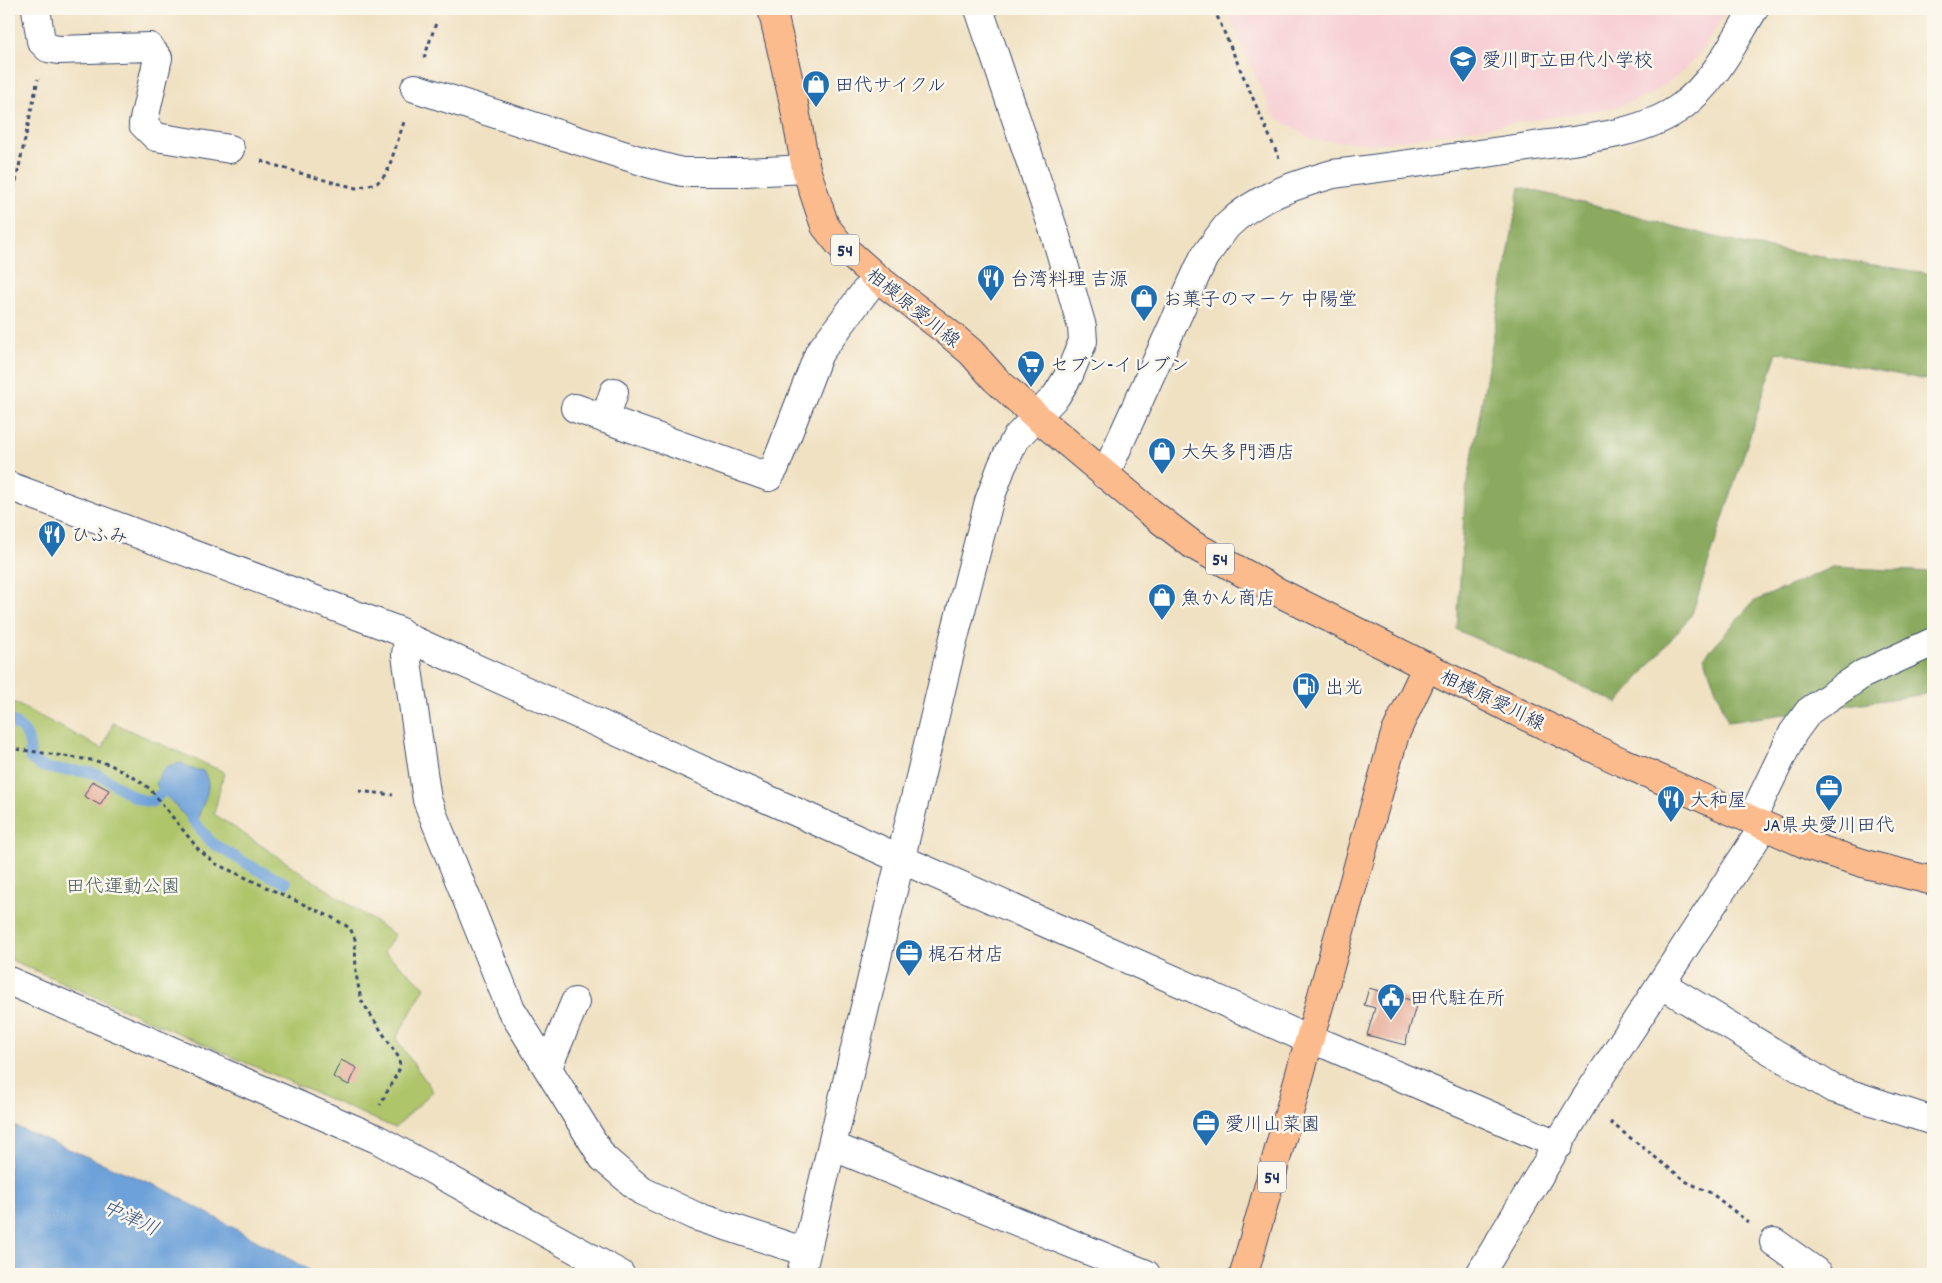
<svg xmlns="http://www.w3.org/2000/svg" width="1942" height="1283" viewBox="0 0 1942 1283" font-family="Dekko,'Klee One',sans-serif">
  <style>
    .built { fill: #f7cfd5 }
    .green { fill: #afc56a; stroke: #657a64 }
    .forest { fill: #8baa5e; stroke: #536c5e }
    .water { fill: #6da1d9; stroke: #44689c }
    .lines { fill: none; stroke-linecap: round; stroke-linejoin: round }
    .stream { stroke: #6da1d9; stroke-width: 11 }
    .building { fill: #e4a18c }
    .minor-casing { stroke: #3b4a6d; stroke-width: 30 }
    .major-casing { stroke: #3b4a6d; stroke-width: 30 }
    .path { stroke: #3b4a6d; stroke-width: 3; stroke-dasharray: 4 4; stroke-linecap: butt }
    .minor { stroke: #fff; stroke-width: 28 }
    .major { stroke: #fbbb8d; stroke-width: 28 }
    .labels { text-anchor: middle; stroke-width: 5; stroke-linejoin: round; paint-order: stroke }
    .shield { fill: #fbf7ec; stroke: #5e6b89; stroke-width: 1 }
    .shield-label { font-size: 18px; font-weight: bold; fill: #1b2f5e }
    .poi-label { font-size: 19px; fill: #1b2f5e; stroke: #fbf7ec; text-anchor: start }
    .street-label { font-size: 19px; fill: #1b2f5e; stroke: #fbf7ec }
    .park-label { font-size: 19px; fill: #475c62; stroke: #fbf7ec }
    .water-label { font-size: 20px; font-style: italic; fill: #385789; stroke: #fbf7ec }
  </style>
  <rect width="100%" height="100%" fill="#fbf7ec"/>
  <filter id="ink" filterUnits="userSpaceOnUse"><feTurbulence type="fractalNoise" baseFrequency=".02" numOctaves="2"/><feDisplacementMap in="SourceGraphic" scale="10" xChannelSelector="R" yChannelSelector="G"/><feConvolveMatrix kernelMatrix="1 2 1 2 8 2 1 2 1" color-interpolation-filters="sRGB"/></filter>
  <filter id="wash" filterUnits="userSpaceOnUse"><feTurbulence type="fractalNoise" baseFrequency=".0096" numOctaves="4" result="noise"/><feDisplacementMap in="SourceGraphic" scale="20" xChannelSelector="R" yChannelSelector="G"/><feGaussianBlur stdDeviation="1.12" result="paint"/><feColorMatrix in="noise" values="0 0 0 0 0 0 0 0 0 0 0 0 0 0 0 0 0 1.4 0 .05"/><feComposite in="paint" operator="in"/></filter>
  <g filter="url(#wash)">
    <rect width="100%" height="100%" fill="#f0e1c2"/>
    <!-- built -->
    <path class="built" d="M1226 9H1727L1702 51 1681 73 1652 94 1618 107 1376 144 1313 140 1273 115Z"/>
    <!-- green -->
    <path class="green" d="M9 700 103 749 113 723 224 772 214 814 395 935 384 952 425 987 396 1039 433 1091 395 1128 9 959Z"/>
    <!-- forest -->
    <path class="forest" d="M1520 187 1751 246 1933 274V381L1777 352 1692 614 1618 703 1457 630 1465 497Z
      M1832 567 1933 572V693L1728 722 1704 657 1753 602Z"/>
    <!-- water -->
    <path class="water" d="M182 763 189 768 203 771C215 788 202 801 198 819L203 826 198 830 156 785C161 769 165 765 182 763Z
      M9 1124 164 1189 316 1274H9Z"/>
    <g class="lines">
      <!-- stream -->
      <path class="stream" d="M9 719C26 731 31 736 30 758 48 776 72 767 93 773 114 779 130 801 152 802L164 790 173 791 175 793
        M191 818 213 844 256 869 286 883"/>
    </g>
    <g id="blocks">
      <!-- building -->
      <path class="building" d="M92 781 109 790 100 805 84 796Z
        M1369 988 1417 1002 1405 1045 1367 1035 1375 1008 1364 1005Z
        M341 1060 357 1068 349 1085 333 1077Z"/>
    </g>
  </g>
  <g filter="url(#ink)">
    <use href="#blocks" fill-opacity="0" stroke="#3b4a6d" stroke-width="1"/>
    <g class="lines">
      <!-- minor casing -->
      <g class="minor-casing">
        <path id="minor" d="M36 9 41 41 48 48 59 50 149 47 158 58 143 124 156 137 230 149
          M415 88 651 164 682 172H745L806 169
          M575 408 769 477 775 467 819 353 876 277
          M605 419 614 392
          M1105 475 1204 257C1212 247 1219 236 1227 226 1256 197 1295 185 1333 174 1396 166 1459 157 1521 148 1571 140 1641 137 1682 106 1715 81 1733 43 1754 9
          M9 486 399 631 408 638 901 859 1310 1040 1329 1046 1559 1145
          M408 638 406 655 427 800 511 1009 603 1158 642 1191 695 1216 806 1252
          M1751 820 1793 733 1809 711 1863 674 1933 642
          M9 981 377 1139 620 1274
          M1661 984 1832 1088 1933 1121
          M548 1067 575 1002
          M832 1146 1146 1274
          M1774 1242 1819 1274
          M801 1274 947 665 989 501 1002 466 1016 438 1056 396 1069 375 1083 341 1082 327 1056 237 979 9
          M1480 1274 1584 1101 1764 826"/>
      </g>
      <!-- major casing -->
      <g class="major-casing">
        <path id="major" d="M772 9 793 99 806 169 825 226 840 245 876 277 951 335 971 352 995 379 1037 417 1150 512 1193 545 1278 592 1521 714 1622 762 1812 847 1869 865 1933 881
          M1244 1274 1395 734 1427 666"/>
      </g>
      <!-- path -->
      <path class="path" d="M471 9V14
        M1214 9 1279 158
        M424 58 436 23
        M261 161 313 177 356 188 377 183 387 173 405 119
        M9 213 38 79
        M9 748 91 760 109 764 138 780 150 789 199 850 216 864 331 917 350 928 355 939 356 974 361 1000 399 1058 400 1068 380 1105
        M359 791 393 795
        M1610 1122 1687 1182 1711 1193 1748 1222"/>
      <!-- minor -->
      <use href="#minor" class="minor"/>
      <!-- major -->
      <use href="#major" class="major"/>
    </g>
  </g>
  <!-- icons -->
  <defs>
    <g id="school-pin" transform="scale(1.4375)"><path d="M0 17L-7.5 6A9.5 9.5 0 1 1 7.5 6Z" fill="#1f6fb2" stroke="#fbf7ec"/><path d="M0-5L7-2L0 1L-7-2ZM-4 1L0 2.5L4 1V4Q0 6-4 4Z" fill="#fff"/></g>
    <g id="shop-pin" transform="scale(1.4375)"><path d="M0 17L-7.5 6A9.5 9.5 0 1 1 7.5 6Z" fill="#1f6fb2" stroke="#fbf7ec"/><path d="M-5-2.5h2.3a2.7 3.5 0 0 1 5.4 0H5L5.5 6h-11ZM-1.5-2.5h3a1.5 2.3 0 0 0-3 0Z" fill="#fff"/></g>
    <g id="restaurant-pin" transform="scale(1.4375)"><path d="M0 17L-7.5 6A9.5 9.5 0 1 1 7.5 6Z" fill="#1f6fb2" stroke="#fbf7ec"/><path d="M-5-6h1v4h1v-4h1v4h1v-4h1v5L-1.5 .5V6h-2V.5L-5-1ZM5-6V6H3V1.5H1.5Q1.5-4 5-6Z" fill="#fff"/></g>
    <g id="supermarket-pin" transform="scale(1.4375)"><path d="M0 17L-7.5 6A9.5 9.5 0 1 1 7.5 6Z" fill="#1f6fb2" stroke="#fbf7ec"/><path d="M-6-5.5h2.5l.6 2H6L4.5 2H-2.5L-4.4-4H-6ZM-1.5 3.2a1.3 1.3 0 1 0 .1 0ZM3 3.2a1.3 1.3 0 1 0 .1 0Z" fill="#fff"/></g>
    <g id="fuel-pin" transform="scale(1.4375)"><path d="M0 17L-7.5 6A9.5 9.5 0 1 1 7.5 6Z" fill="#1f6fb2" stroke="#fbf7ec"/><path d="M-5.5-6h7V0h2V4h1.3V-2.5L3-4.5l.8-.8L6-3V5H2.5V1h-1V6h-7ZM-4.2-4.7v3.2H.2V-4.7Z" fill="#fff"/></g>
    <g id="office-pin" transform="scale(1.4375)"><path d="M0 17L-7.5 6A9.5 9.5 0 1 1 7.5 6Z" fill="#1f6fb2" stroke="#fbf7ec"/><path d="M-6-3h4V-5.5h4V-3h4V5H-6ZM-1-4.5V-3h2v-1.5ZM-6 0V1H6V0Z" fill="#fff"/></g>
    <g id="civic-pin" transform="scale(1.4375)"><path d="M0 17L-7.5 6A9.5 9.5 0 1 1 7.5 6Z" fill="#1f6fb2" stroke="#fbf7ec"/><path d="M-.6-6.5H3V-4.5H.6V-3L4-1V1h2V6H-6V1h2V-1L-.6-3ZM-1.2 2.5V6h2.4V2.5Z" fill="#fff"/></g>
  </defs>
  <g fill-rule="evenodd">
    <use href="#school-pin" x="1463" y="59"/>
    <use href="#shop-pin" x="816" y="84"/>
    <use href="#restaurant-pin" x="991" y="278"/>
    <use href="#shop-pin" x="1144" y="298"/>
    <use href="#supermarket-pin" x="1031" y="364"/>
    <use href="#shop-pin" x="1162" y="451"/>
    <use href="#restaurant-pin" x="52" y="534"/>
    <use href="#shop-pin" x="1162" y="597"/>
    <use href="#fuel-pin" x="1306" y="686"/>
    <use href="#office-pin" x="1829" y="788"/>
    <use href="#restaurant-pin" x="1671" y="799"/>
    <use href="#office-pin" x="909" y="953"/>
    <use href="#civic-pin" x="1391" y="997"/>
    <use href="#office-pin" x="1206" y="1123"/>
  </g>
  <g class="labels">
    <!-- shield labels -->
    <g class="shield">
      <rect x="831" y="234.5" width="28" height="31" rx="4"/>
      <rect x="1206" y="543.5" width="28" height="31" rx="4"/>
      <rect x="1258" y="1161.5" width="28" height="31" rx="4"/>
    </g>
    <g class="shield-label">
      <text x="845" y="256">54</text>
      <text x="1220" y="565">54</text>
      <text x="1272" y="1183">54</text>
    </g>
    <!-- poi labels -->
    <g class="poi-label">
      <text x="1482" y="66">愛川町立田代小学校</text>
      <text x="835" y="91">田代サイクル</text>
      <text x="1010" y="285">台湾料理 吉源</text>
      <text x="1163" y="305">お菓子のマーケ 中陽堂</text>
      <text x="1050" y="371">セブン-イレブン</text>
      <text x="1181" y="458">大矢多門酒店</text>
      <text x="71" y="541">ひふみ</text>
      <text x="1181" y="604">魚かん商店</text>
      <text x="1325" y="693">出光</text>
      <text x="1690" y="806">大和屋</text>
      <text x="1829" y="831" text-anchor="middle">JA県央愛川田代</text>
      <text x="928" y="960">梶石材店</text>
      <text x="1410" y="1004">田代駐在所</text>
      <text x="1225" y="1130">愛川山菜園</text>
    </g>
    <!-- street labels -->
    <g class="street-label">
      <text transform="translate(914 307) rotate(39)" y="7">相模原愛川線</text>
      <text transform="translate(1493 699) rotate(26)" y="7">相模原愛川線</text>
    </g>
    <!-- park labels -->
    <g class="park-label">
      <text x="123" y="892">田代運動公園</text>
    </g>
    <!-- water labels -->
    <g class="water-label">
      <text transform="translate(131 1217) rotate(25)" y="7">中津川</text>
    </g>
  </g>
  <!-- margin -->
  <rect width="1942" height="1283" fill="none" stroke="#fbf7ec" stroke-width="30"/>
</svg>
